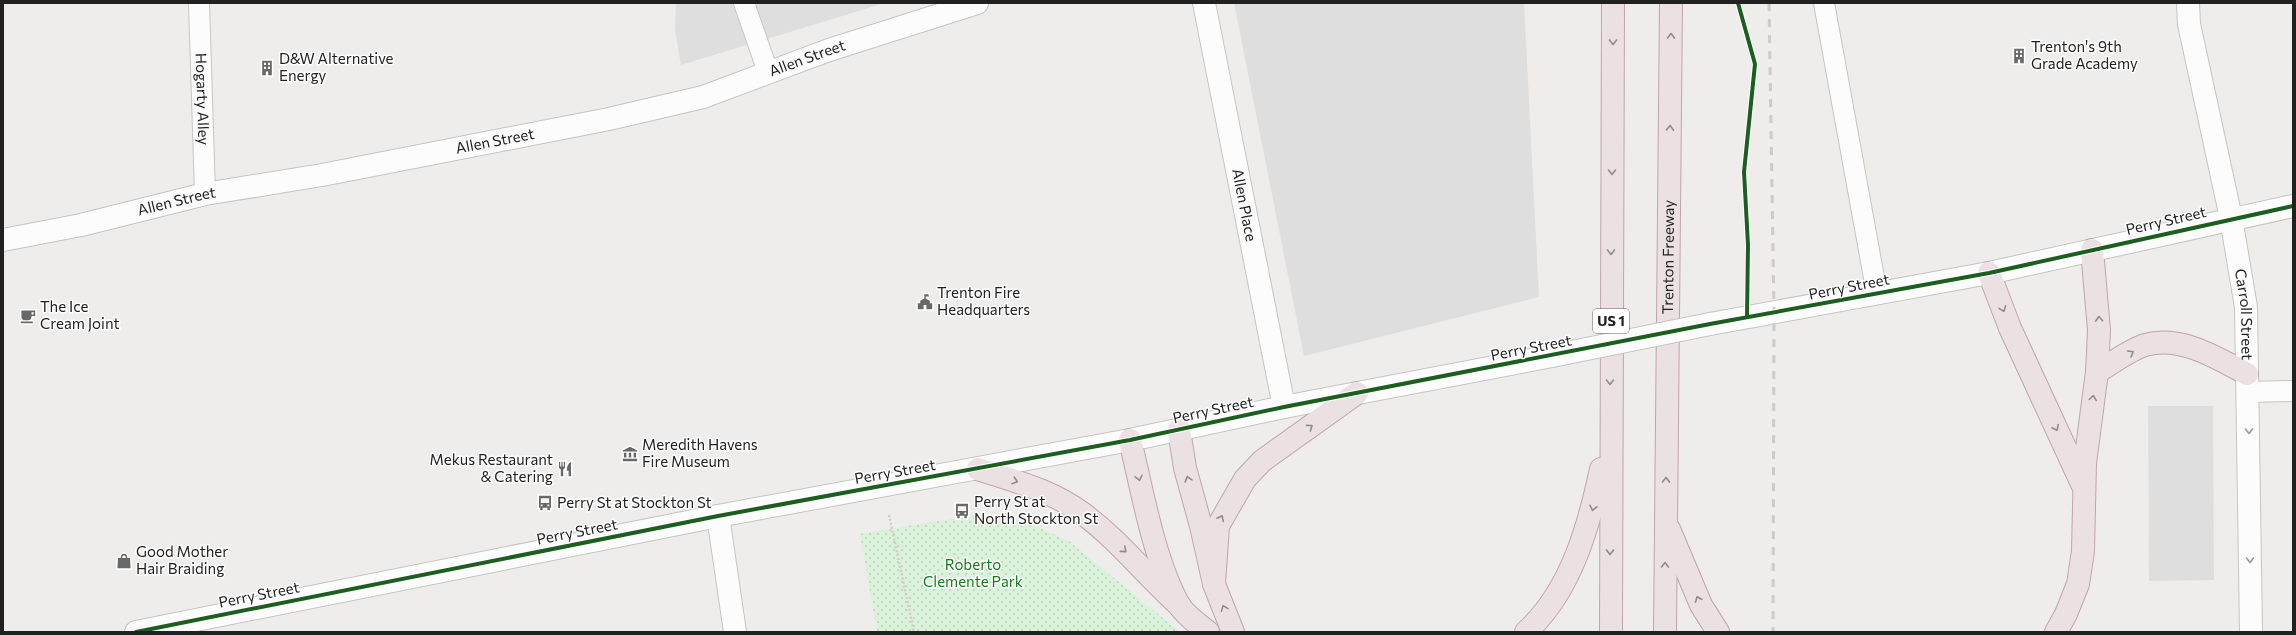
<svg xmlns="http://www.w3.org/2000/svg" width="2296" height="635" viewBox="0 0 2296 635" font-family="Commissioner,sans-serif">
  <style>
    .park { fill: url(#park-dots) }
    .parking { fill: #dfdede }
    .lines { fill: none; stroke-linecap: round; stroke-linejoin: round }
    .service-casing { stroke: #c6c5c4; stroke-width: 22 }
    .minor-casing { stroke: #c6c5c4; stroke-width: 24 }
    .tertiary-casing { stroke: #c6c5c4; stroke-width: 24 }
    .motorway-casing { stroke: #c2a3ad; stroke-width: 24 }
    .path { stroke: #d7cac9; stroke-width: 2.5; stroke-dasharray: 2 2; stroke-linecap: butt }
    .service { stroke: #fdfcfc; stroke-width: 20 }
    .minor { stroke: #fdfcfc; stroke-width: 22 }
    .tertiary { stroke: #fdfcfc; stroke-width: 22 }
    .motorway { stroke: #ebe1e2; stroke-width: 22 }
    .rail { stroke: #cbcbcb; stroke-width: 3; stroke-dasharray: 8 8; stroke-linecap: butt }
    .tertiary-bridge-casing { stroke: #c6c5c4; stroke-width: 24; stroke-linecap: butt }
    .tertiary-bridge { stroke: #fdfcfc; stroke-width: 22 }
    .cycleway-casing { stroke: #fff; stroke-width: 6 }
    .cycleway { stroke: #1b5e20; stroke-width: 4 }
    .oneway { stroke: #908b8b }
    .oneway2 { stroke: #9a9999 }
    .labels { text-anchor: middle; stroke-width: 3; stroke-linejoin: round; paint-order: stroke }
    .shield { fill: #fff; stroke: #646464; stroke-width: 1 }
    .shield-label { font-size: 14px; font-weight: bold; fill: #212121 }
    .poi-label { font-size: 15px; fill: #212121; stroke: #fff; text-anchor: start }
    .street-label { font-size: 15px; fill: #212121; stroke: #fff }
    .park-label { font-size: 15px; fill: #127c1a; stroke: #fff }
  </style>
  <defs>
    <pattern id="park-dots" width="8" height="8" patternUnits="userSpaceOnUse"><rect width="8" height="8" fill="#daf2da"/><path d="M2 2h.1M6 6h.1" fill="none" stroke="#bbcfbb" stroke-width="1.8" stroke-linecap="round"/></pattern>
  </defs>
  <rect width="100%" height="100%" fill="#efedeb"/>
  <!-- park -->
  <path class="park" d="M974 515 1017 518 1069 541 1180 632H877L860 534Z"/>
  <!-- parking -->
  <path class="parking" d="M676 3H885L681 65 675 30Z
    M1234 3H1524L1539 297 1304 356Z
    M2148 406H2213L2214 580 2149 581Z"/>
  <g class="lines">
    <!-- service casing -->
    <g class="service-casing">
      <g id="service">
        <path id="s1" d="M199 3 205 194"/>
        <path d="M744 3 768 72"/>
        <path d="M1824 3 1877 294"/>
        <path d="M2248 392 2293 391"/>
      </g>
    </g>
    <!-- minor casing -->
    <g class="minor-casing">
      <g id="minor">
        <path id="s2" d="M1204 3 1284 407"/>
        <path id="s3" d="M2188 3 2189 24 2231 218 2246 307 2251 632"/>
        <path id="s4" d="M3 240 81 225 205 194 322 175 609 119 703 97 829 50 977 3"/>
        <path d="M718 516 735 632"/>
      </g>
    </g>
    <!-- tertiary casing -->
    <g class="tertiary-casing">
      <path id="tertiary" d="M1710 324 1989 273 2293 206
        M136 632 718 516 1130 440 1284 407 1552 356"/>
    </g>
    <!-- motorway casing -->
    <g class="motorway-casing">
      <g id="motorway">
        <path d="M1989 273 2010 328 2082 484"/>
        <path d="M2097 372C2111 364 2131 349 2145 345 2181 335 2217 358 2247 374"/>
        <path d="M1179 430 1185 468 1201 526 1214 584 1233 632"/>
        <path d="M1130 440C1142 490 1154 560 1179 605 1185 615 1199 625 1208 632"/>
        <path d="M978 469C1014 481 1051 490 1082 513 1119 540 1146 576 1180 606"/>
        <path d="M1669 529 1701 605 1718 632"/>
        <path d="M1214 584 1218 526 1245 479 1262 461 1357 393"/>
        <path d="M1526 632C1571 591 1589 526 1601 469"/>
        <path d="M1611 632 1613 3"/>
        <path id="s5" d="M1665 632 1671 3"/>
        <path d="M2056 632 2066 614 2078 584 2083 551 2085 463 2097 372 2099 330 2092 250"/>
      </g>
    </g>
    <!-- path -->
    <path class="path" d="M889 515 914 632"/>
    <!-- service -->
    <use href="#service" class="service"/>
    <!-- minor -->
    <use href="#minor" class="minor"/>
    <!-- tertiary -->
    <use href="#tertiary" class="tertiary"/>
    <!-- motorway -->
    <use href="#motorway" class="motorway"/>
    <!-- rail -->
    <path class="rail" d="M1769 3 1774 313 1773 632"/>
    <!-- tertiary-bridge casing -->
    <g class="tertiary-bridge-casing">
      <path id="tertiary-bridge" d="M1552 356 1710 324"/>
    </g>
    <!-- tertiary-bridge -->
    <use href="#tertiary-bridge" class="tertiary-bridge"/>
    <!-- cycleway casing -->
    <g class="cycleway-casing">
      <path id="cycleway" d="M1738 3 1755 64 1744 172 1748 245 1747 317
        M136 632 718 516 1130 440 1284 407 1710 324 1989 273 2293 206"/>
    </g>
    <!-- cycleway -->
    <use href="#cycleway" class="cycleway"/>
  </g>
  <!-- one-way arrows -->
  <defs><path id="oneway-chevron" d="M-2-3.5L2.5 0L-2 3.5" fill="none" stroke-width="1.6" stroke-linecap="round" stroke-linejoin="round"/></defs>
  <g class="oneway">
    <use href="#oneway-chevron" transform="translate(1671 36) rotate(-89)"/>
    <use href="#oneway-chevron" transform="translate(1613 42) rotate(90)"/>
    <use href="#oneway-chevron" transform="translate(1670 128) rotate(-89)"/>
    <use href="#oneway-chevron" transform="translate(1612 172) rotate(90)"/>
    <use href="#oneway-chevron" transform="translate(1611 252) rotate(90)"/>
    <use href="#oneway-chevron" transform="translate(2003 309) rotate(69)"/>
    <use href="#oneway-chevron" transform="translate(2099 319) rotate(-93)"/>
    <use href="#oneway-chevron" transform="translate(2131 353) rotate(-30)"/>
    <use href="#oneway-chevron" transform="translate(1610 382) rotate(90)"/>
    <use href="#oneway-chevron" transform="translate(2093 398) rotate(-82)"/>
    <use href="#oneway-chevron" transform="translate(1310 427) rotate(-36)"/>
    <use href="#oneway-chevron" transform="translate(2056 428) rotate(64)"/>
    <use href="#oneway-chevron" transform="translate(1139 478) rotate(77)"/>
    <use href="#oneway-chevron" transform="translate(1188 479) rotate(-106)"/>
    <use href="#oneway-chevron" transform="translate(1666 480) rotate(-89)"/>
    <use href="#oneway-chevron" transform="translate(1015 481) rotate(18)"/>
    <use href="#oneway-chevron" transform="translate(1593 508) rotate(103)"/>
    <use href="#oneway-chevron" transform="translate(1221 518) rotate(-63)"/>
    <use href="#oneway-chevron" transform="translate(1124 550) rotate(41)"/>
    <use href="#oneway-chevron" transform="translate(1610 552) rotate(90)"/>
    <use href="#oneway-chevron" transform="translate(1665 565) rotate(-90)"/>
    <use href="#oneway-chevron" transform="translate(1698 599) rotate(-113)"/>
    <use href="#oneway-chevron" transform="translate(1224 608) rotate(-111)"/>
  </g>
  <g class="oneway2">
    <use href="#oneway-chevron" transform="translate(2249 431) rotate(89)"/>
    <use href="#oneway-chevron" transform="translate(2250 560) rotate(89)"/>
  </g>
  <!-- icons -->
  <defs>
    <g id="building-bare" transform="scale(1.2)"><path d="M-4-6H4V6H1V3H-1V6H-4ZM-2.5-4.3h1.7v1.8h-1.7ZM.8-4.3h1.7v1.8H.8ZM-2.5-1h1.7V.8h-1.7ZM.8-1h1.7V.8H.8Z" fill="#696868" stroke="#fff" stroke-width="2.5" paint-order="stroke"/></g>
    <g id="civic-bare" transform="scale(1.2)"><path d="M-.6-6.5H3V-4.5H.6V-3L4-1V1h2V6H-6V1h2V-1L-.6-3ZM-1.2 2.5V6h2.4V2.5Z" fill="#696868" stroke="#fff" stroke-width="2.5" paint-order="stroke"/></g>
    <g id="cafe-bare" transform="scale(1.2)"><path d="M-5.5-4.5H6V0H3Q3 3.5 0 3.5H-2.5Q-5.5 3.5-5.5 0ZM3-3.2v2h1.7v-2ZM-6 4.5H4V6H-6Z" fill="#696868" stroke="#fff" stroke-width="2.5" paint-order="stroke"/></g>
    <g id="museum-bare" transform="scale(1.2)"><path d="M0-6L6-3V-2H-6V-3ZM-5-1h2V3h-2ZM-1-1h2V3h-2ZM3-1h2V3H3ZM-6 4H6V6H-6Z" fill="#696868" stroke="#fff" stroke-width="2.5" paint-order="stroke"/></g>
    <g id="restaurant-bare" transform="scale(1.2)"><path d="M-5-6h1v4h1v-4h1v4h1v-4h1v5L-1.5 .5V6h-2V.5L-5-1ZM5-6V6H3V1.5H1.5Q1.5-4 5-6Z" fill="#696868" stroke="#fff" stroke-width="2.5" paint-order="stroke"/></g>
    <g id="bus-bare" transform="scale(1.2)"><path d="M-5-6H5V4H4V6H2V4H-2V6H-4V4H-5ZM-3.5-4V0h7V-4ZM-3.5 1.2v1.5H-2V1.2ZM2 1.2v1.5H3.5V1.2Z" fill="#696868" stroke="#fff" stroke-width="2.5" paint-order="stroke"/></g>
    <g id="shop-bare" transform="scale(1.2)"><path d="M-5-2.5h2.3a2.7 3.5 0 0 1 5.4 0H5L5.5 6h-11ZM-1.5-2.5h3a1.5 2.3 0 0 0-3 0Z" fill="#696868" stroke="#fff" stroke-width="2.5" paint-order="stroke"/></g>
  </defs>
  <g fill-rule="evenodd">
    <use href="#building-bare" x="2019" y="56"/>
    <use href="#building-bare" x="267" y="68"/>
    <use href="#civic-bare" x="925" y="302"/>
    <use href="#cafe-bare" x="28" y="316"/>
    <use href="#museum-bare" x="630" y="454"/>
    <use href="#restaurant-bare" x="565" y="469"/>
    <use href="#bus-bare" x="545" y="503"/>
    <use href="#bus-bare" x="962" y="511"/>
    <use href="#shop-bare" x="124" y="561"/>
  </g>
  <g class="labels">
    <!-- shield labels -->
    <rect class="shield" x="1593" y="309" width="36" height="24" rx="3"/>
    <g class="shield-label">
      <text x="1611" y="326">US 1</text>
    </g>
    <!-- poi labels -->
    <g class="poi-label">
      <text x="2031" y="52">Trenton's 9th<tspan x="2031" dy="17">Grade Academy</tspan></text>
      <text x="279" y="64">D&amp;W Alternative<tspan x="279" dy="17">Energy</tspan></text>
      <text x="937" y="298">Trenton Fire<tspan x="937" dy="17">Headquarters</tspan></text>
      <text x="40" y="312">The Ice<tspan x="40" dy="17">Cream Joint</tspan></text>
      <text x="642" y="450">Meredith Havens<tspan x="642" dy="17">Fire Museum</tspan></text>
      <text x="553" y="465" text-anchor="end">Mekus Restaurant<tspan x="553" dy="17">&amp; Catering</tspan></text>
      <text x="974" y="507">Perry St at<tspan x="974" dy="17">North Stockton St</tspan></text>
      <text x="557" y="508">Perry St at Stockton St</text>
      <text x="136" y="557">Good Mother<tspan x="136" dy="17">Hair Braiding</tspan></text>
    </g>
    <!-- street labels -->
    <g class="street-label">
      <text dy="5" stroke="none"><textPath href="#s4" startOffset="826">Allen Street</textPath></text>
      <text dy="5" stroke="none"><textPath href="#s1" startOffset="96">Hogarty Alley</textPath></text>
      <text dy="5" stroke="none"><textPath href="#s4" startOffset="502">Allen Street</textPath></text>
      <text dy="5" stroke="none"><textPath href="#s4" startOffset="178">Allen Street</textPath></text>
      <text dy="5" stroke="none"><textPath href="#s2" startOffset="206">Allen Place</textPath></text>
      <text transform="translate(2166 221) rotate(-13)" y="5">Perry Street</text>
      <text dy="5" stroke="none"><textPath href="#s5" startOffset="375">Trenton Freeway</textPath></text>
      <text transform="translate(1849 287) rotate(-11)" y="5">Perry Street</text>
      <text dy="5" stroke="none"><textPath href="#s3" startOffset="317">Carroll Street</textPath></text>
      <text transform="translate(1531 348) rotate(-11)" y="5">Perry Street</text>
      <text transform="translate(1213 410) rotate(-12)" y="5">Perry Street</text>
      <text transform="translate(895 472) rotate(-10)" y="5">Perry Street</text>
      <text transform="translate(577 532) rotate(-11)" y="5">Perry Street</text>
      <text transform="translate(259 595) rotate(-11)" y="5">Perry Street</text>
    </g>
    <!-- park labels -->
    <g class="park-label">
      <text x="973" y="570">Roberto<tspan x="973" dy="17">Clemente Park</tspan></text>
    </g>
  </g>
  <!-- border -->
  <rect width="2296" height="635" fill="none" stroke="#212121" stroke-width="8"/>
</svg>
